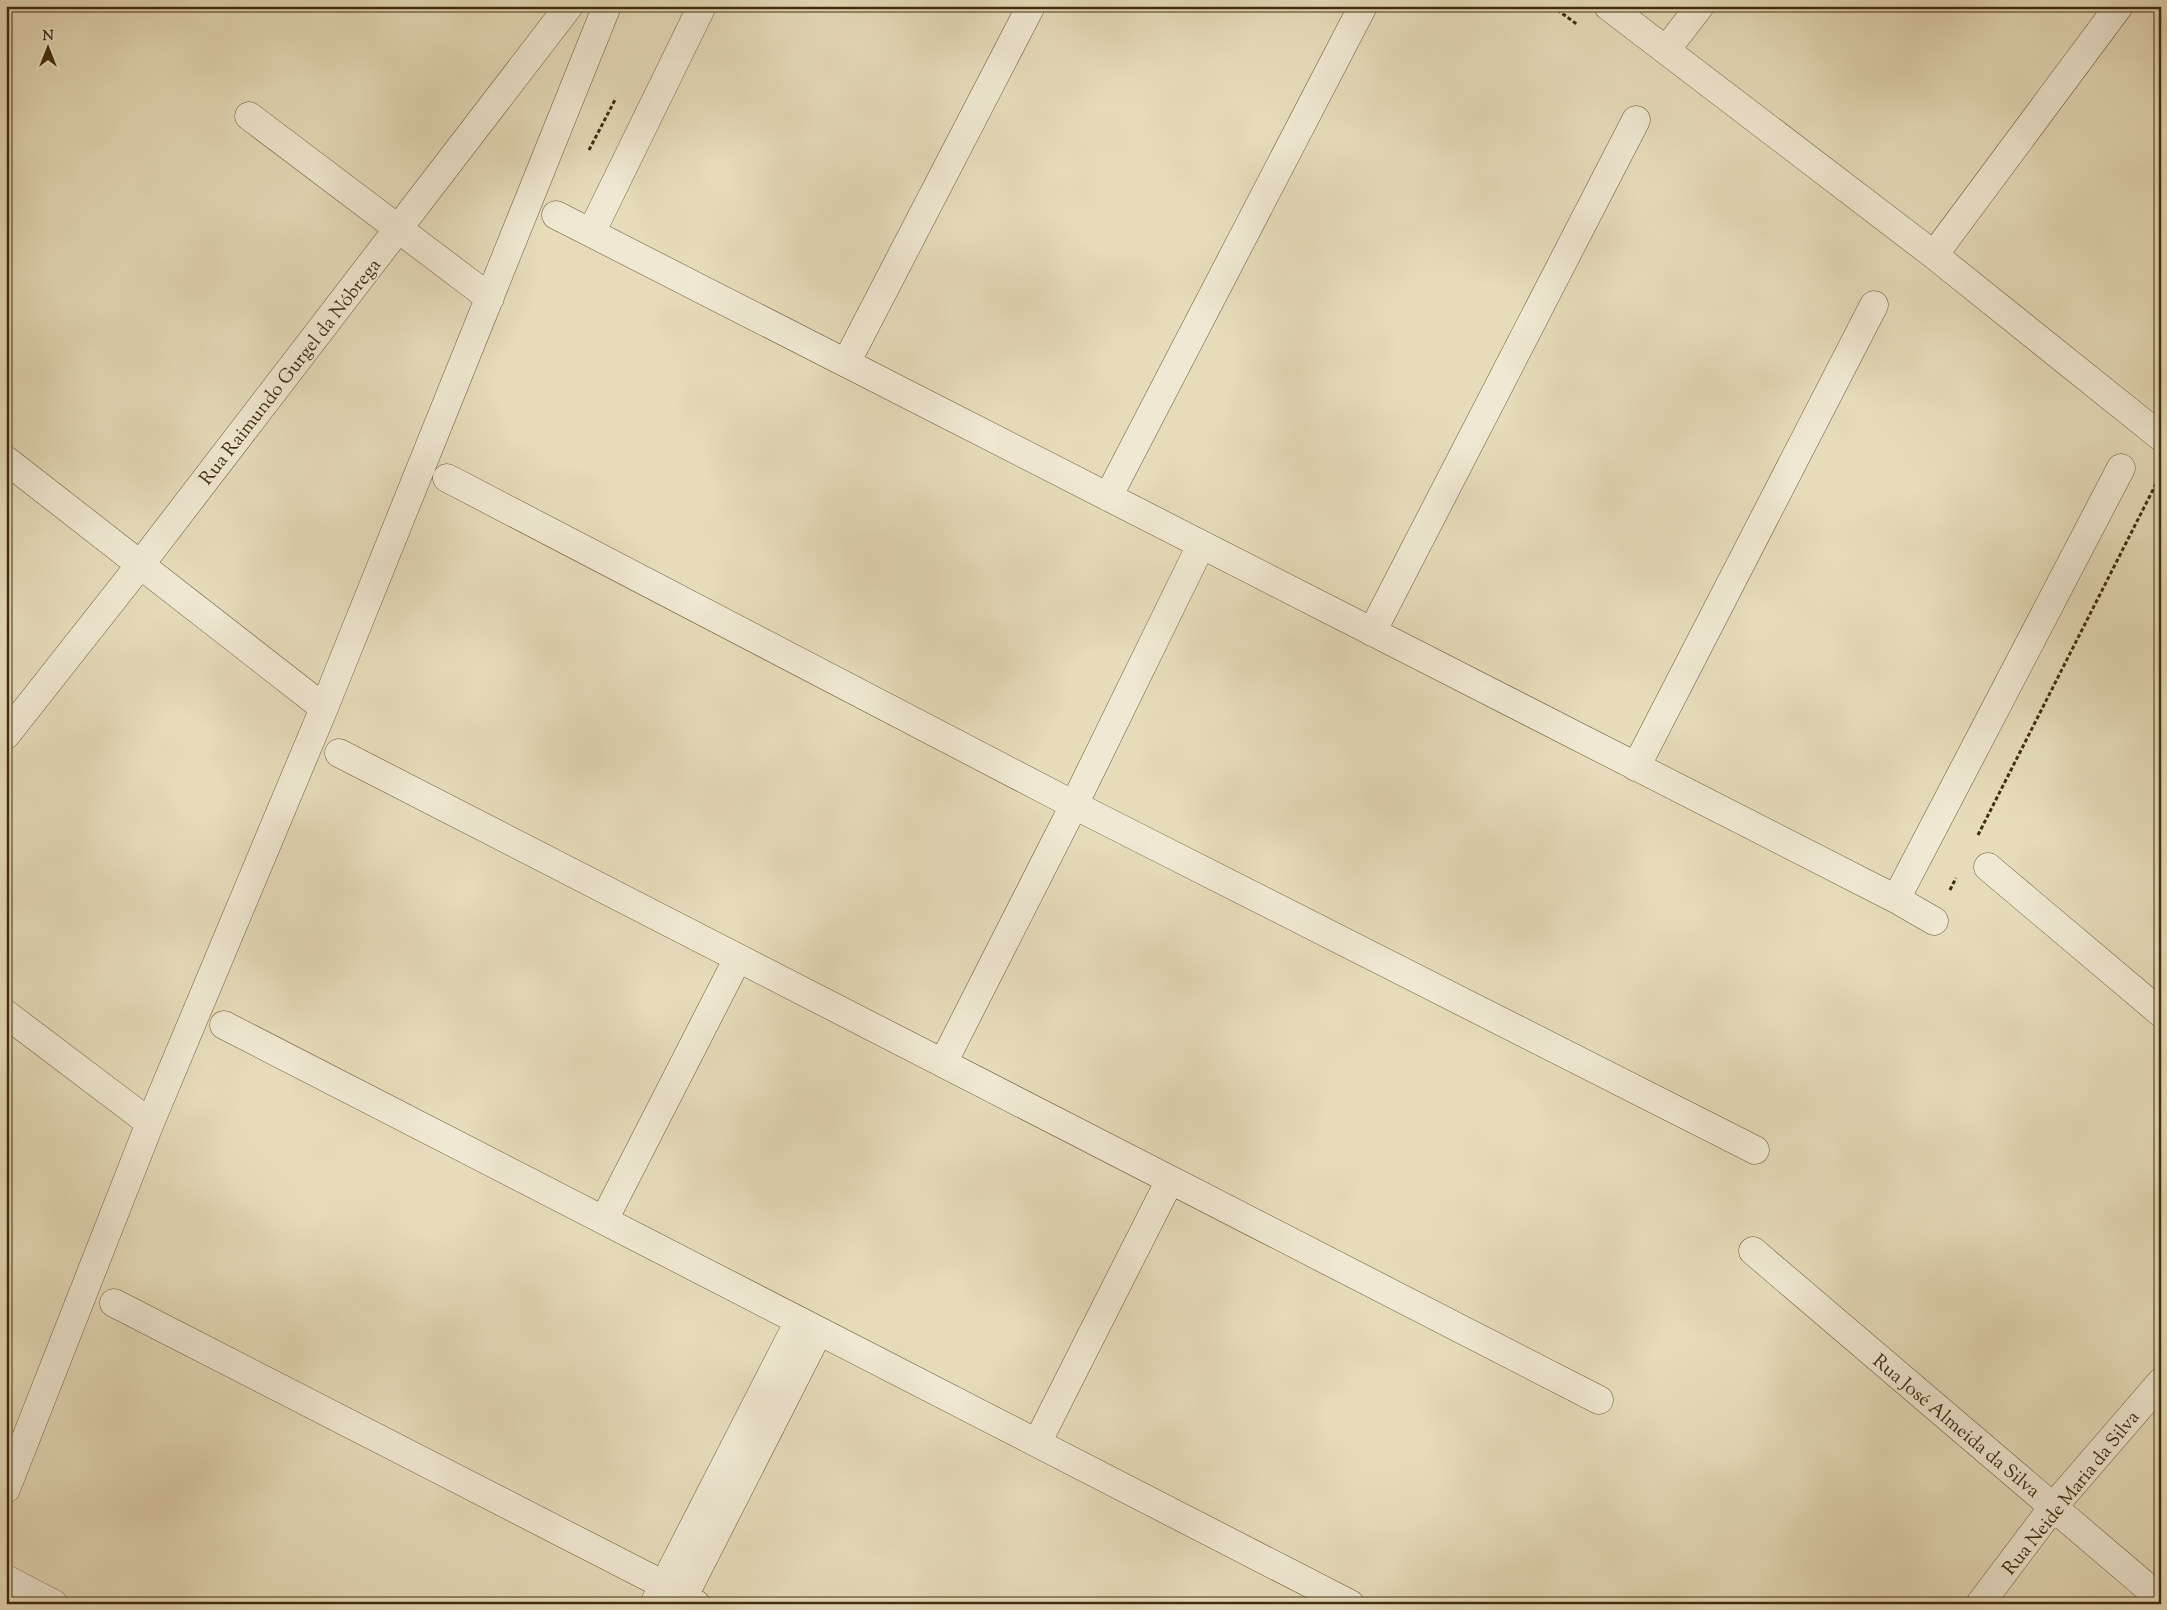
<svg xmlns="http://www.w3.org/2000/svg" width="2167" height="1610" viewBox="0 0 2167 1610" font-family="'Sorts Mill Goudy',serif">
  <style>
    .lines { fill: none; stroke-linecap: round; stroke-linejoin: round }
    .minor-casing { stroke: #6b5839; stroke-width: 29 }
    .path { stroke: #422c0e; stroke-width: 3; stroke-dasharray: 4 2.5; stroke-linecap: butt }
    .minor { stroke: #efe8d2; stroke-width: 28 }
    .labels { text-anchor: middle; stroke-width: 4; stroke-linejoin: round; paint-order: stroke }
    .street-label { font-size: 19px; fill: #422c0e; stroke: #efe8d2 }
  </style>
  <rect width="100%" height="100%" fill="#e6dcba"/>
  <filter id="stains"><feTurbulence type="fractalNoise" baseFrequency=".004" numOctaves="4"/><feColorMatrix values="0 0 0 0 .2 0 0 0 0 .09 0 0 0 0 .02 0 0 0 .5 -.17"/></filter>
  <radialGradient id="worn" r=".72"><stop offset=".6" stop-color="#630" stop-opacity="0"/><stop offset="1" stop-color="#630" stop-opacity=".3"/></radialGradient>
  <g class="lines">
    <!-- minor casing -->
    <g class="minor-casing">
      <path id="minor" d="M1608 6 1934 255 2161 437
        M1666 50 1700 6
        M249 116 490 298
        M556 215 1896 899 1934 921
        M591 233 702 6
        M1934 255 2119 6
        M846 363 1031 6
        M6 460 324 708
        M447 478 1074 805 1755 1150
        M1108 497 1363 6
        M1372 632 1636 120
        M6 735 140 565 569 6
        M339 753 1599 1400
        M1636 767 1874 305
        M1988 867 2161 1013
        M1896 899 2121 468
        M6 1014 150 1123
        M224 1025 1350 1604
        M943 1063 1069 815 1201 545
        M604 1220 738 958
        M1753 1251 2161 1599
        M114 1303 664 1585 696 1604
        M1037 1443 1170 1180
        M6 1489 150 1123 324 708 607 6
        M6 1579 54 1604
        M654 1604 799 1321
        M680 1604 819 1331
        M1980 1604 2053 1507 2161 1382"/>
    </g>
    <!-- path -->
    <path class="path" d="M1552 6 1578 25
      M589 150 616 98
      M1978 835 2161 474 2157 471
      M1950 890 1956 878"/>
    <!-- minor -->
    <use href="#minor" class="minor"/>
  </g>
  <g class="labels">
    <!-- street labels -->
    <g class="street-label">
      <text transform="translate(289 371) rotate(-52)" y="7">Rua Raimundo Gurgel da Nóbrega</text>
      <text transform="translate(1957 1425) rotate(40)" y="7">Rua José Almeida da Silva</text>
      <text transform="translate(2070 1492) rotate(-51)" y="7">Rua Neide Maria da Silva</text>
    </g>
  </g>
  <!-- margin -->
  <rect width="2167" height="1610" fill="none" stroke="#e6dcba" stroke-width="25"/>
  <rect x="8" y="8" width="2152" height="1595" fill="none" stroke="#422c0e" stroke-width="2.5"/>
  <rect x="12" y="12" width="2142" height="1585" fill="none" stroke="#422c0e"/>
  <!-- north arrow -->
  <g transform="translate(48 48)" stroke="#efe8d2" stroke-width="4" paint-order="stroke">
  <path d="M0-4L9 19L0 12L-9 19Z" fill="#422c0e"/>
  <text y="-8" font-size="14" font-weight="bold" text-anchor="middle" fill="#422c0e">N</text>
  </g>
  <rect width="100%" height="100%" filter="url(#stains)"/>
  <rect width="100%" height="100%" fill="url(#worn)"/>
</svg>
